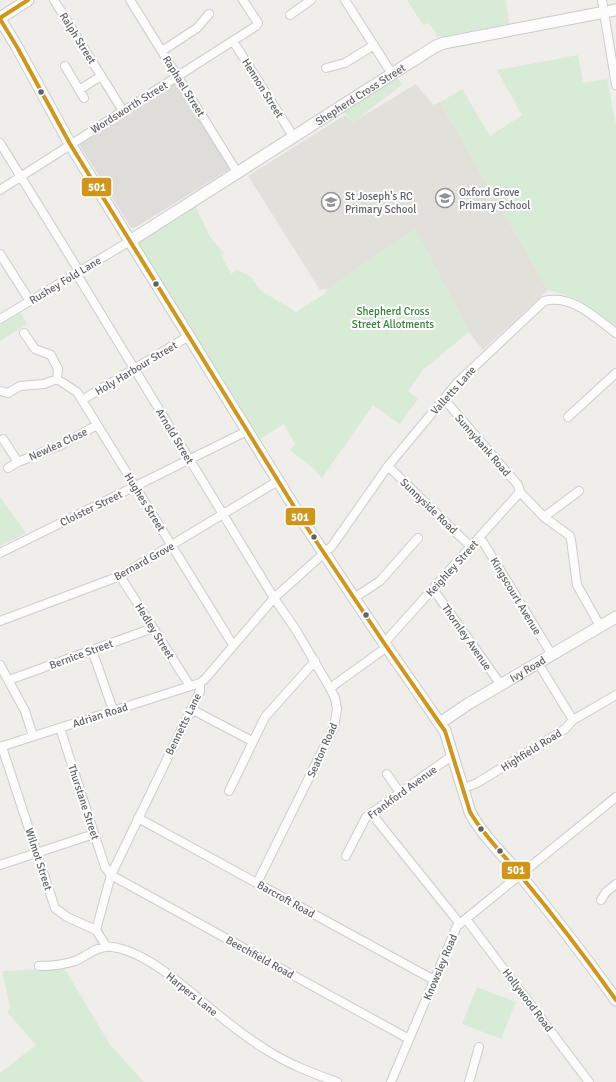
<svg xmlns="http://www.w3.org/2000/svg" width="616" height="1082" viewBox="0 0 616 1082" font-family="Signika,sans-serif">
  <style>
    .industrial { fill: #dfddda }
    .education { fill: #e2e0da }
    .green { fill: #d8ebd6 }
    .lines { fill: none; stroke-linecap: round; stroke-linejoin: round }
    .street-casing { stroke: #cbcccc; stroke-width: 10 }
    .secondary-casing { stroke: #cacacb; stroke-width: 13 }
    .street { stroke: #fdfcfc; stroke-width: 8 }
    .secondary { stroke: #fdfcfc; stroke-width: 11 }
    .bus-1-casing { stroke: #fff; stroke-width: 7 }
    .bus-1 { stroke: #d1951a; stroke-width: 4 }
    .bus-dot { fill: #5f6368; stroke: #fff; stroke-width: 1.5 }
    .labels { text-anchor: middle; stroke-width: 4; stroke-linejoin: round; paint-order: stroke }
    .street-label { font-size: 11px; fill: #5f6368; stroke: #fff }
    .poi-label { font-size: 11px; fill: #5f6368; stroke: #fff; text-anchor: start }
    .park-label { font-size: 11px; fill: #348238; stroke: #fff }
    .line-badge { stroke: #fff; stroke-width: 1.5 }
    .badge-label { font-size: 11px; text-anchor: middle; font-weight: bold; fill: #fff }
  </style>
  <rect width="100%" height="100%" fill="#efeeea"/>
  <!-- industrial -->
  <path class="industrial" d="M175 83 230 169 136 227 133 228 130 226 79 144Z"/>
  <!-- education -->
  <path class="education" d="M416 84 433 105 440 102 548 290 483 350 469 332 415 229 328 289 320 290 248 176 345 115 353 122Z"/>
  <!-- green -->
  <path class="green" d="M407 0H506L509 24 438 37 429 23 423 25Z
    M578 55 583 83 607 79 616 125V326L599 314 596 319 575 304 578 299 548 290 440 102 462 89 490 136 522 115 497 70Z
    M392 74 403 84 353 122 339 107Z
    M193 201 210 237 224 253 221 255 231 274 237 270 251 277 260 290 296 312 323 295 328 289 415 229 469 332 423 370 408 391 418 399 400 424 373 405 322 478 314 469 290 450 295 444 284 424 257 441 130 241Z
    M21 313 27 324 0 341V325Z
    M0 497 26 533 0 546Z
    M64 968 111 1046 144 1082H0V1073L36 1045 8 1013 10 1006 2 971Z
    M477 987 516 1002 501 1039 462 1024Z"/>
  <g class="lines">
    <!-- street casing -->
    <g class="street-casing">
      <path id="street" d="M54 0 123 111
        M130 0 237 172
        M345 0 392 74
        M602 0 616 85
        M290 15 311 0
        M233 41 293 136
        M162 51 197 28 209 14
        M65 66 84 98
        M326 68 345 63 374 45
        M79 90 101 76
        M0 143 79 271
        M0 190 256 26 258 23 243 0
        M0 254 30 301
        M76 273 274 598 296 630 330 688 335 698 337 709 334 727 257 883
        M0 319 130 241
        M24 333 35 349 51 355 58 369 57 379
        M0 391 8 393 20 386 44 384 57 379 77 392 233 645
        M444 399 518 485 520 492 544 517 570 536 571 540 577 585 600 626
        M82 400 189 336
        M568 417 616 373
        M3 439 18 462
        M388 466 471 547
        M8 468 18 462 61 445 97 425
        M544 517 579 491
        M480 537 552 655
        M0 553 247 431
        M120 576 190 686
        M433 589 501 685
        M354 598 380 581 418 538
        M0 621 120 576 278 481
        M384 643 520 492
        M92 650 113 710
        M538 663 573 720
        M0 665 25 711 33 736
        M9 680 153 628
        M330 688 387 647
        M191 709 252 741
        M60 728 105 867 111 875 409 1039
        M0 747 200 683
        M2 747 55 908 67 917 96 930 106 946
        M387 774 400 793
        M464 788 477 783 565 729 573 720 616 695
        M229 791 265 717 315 661
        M371 813 460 924
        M138 818 434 980
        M346 856 366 817 453 755
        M0 865 94 834
        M601 900 606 892 616 884
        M466 919 589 1082
        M96 930 111 875 200 691V683L205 679 274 598 332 546 388 466 457 383 544 301C572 294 594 317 616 333
        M39 966C52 966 63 965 75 961 87 956 98 945 112 947 144 951 180 983 204 1003 224 1020 244 1036 265 1049 288 1064 312 1073 337 1082
        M391 1082 457 926 616 797
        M469 1082 479 1047"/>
    </g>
    <!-- secondary casing -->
    <g class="secondary-casing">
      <g id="secondary">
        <path d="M0 18 28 0"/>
        <path d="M0 19 17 47 70 144 306 526 384 643 445 731 470 812C483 837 504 855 521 876 554 917 586 958 616 1000"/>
        <path id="s1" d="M130 241 436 46 444 43 616 10"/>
        <path id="s2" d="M440 723 468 704 616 617"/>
      </g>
    </g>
    <!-- street -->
    <use href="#street" class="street"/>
    <!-- secondary -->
    <use href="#secondary" class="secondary"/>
    <!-- bus-1 casing -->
    <g class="bus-1-casing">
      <path id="bus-1" d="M0 18 28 0
        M0 19 17 47 70 144 306 526 384 643 445 731 470 812C484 836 504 855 521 876 554 916 586 958 616 1000"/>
    </g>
    <!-- bus-1 -->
    <use href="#bus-1" class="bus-1"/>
  </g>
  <!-- icons -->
  <defs>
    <g id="school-ring" transform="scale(1)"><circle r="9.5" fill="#fff" stroke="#919496" stroke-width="1.5"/><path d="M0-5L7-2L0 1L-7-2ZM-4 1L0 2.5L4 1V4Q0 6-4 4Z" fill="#919496"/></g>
  </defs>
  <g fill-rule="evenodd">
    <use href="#school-ring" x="445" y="198"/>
    <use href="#school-ring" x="331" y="202"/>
  </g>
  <!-- markers -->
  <g class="bus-dot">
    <circle cx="41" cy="92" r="3.5"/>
    <circle cx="156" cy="284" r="3.5"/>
    <circle cx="314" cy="537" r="3.5"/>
    <circle cx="366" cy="615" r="3.5"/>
    <circle cx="481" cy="829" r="3.5"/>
    <circle cx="500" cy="851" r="3.5"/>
  </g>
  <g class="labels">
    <!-- street labels -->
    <g class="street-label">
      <text transform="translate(78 38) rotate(58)" y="4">Ralph Street</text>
      <text transform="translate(184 86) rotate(58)" y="4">Raphael Street</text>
      <text transform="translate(263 88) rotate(58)" y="4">Hennon Street</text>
      <text dy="4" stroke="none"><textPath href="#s1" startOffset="273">Shepherd Cross Street</textPath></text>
      <text transform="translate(129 107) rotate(-32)" y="4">Wordsworth Street</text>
      <text transform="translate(65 280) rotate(-31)" y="4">Rushey Fold Lane</text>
      <text transform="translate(136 368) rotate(-31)" y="4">Holy Harbour Street</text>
      <text transform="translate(453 390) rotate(-48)" y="4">Valletts Lane</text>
      <text transform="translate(175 436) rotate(59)" y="4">Arnold Street</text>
      <text transform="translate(58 444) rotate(-25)" y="4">Newlea Close</text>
      <text transform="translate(483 445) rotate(49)" y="4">Sunnybank Road</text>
      <text transform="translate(145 502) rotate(58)" y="4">Hughes Street</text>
      <text transform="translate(429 506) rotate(44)" y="4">Sunnyside Road</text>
      <text transform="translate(91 508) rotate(-26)" y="4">Cloister Street</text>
      <text transform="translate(144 561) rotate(-29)" y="4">Bernard Grove</text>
      <text transform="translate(452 568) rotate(-48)" y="4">Keighley Street</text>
      <text transform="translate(516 596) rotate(59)" y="4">Kingscourt Avenue</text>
      <text transform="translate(155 631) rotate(58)" y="4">Hedley Street</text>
      <text transform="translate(467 637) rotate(55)" y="4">Thornley Avenue</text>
      <text transform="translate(81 654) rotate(-20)" y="4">Bernice Street</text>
      <text dy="4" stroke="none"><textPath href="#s2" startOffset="103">Ivy Road</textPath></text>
      <text transform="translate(100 715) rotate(-18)" y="4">Adrian Road</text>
      <text transform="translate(183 724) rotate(-64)" y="4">Bennetts Lane</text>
      <text transform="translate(322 750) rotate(-66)" y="4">Seaton Road</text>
      <text transform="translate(531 750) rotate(-32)" y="4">Highfield Road</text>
      <text transform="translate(402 792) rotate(-36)" y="4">Frankford Avenue</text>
      <text transform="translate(84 802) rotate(72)" y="4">Thurstane Street</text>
      <text transform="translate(39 859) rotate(72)" y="4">Wilmot Street</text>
      <text transform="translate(286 899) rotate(29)" y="4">Barcroft Road</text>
      <text transform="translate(260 957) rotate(29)" y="4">Beechfield Road</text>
      <text transform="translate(440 967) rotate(-67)" y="4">Knowsley Road</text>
      <text transform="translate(192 994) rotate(39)" y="4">Harpers Lane</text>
      <text transform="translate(528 1000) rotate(53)" y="4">Hollywood Road</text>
    </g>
    <!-- poi labels -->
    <g class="poi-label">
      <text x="459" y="196">Oxford Grove<tspan x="459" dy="13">Primary School</tspan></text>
      <text x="345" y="200">St Joseph's RC<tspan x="345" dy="13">Primary School</tspan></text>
    </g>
    <!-- park labels -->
    <g class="park-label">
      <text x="393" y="315">Shepherd Cross<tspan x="393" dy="13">Street Allotments</tspan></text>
    </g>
  </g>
  <g class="line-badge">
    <rect x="81" y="177" width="31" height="20" rx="4" fill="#d1951a"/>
    <rect x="285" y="507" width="31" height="19" rx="4" fill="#d1951a"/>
    <rect x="501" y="861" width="30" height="19" rx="4" fill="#d1951a"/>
  </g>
  <g class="badge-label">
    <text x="97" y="191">501</text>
    <text x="300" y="521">501</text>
    <text x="516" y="874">501</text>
  </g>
</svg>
